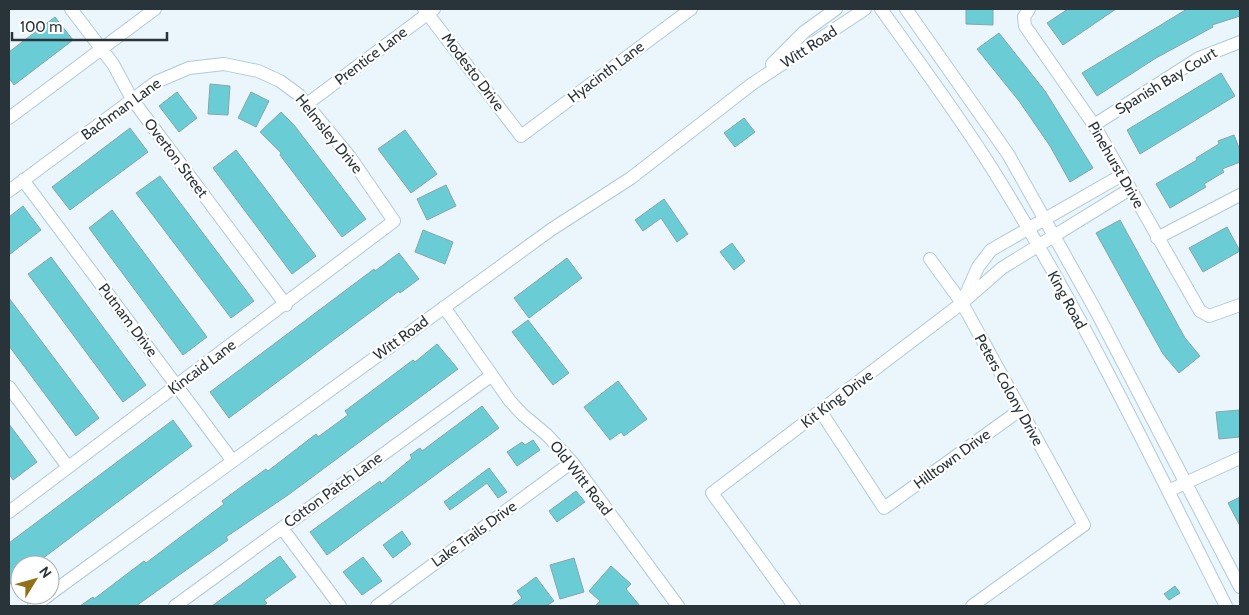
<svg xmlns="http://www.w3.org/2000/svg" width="1249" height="615" viewBox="0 0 1249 615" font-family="Cabin,sans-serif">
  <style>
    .building { fill: #6accd5; stroke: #85a7aa }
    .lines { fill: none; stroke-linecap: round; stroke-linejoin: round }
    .minor-casing { stroke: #afcbda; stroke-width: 14 }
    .minor { stroke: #fff; stroke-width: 12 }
    .labels { text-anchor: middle; stroke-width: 4.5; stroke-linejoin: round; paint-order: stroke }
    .street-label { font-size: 15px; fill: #29343a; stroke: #fff }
  </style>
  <rect width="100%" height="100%" fill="#eaf5fc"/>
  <!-- building -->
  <path class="building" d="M966 9H993V25L966 24Z
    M1068 9H1116L1063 45 1047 23Z
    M1187 9H1240V16L1212 25 1213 27 1156 58 1097 96 1082 73Z
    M55 17 73 40 14 85 9 78V52Z
    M999 33 1045 91 1093 168 1070 182 1050 146 1019 101 977 49Z
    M1221 73 1235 96 1140 154 1127 130Z
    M210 84 230 86 228 115 208 114Z
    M177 92 197 118 179 132 159 106Z
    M251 92 269 101 256 127 238 118Z
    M281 112 294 125 366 219 342 237 280 155 281 153 260 132Z
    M744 118 755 132 735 147 724 133Z
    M130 128 148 152 70 210 52 187Z
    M405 130 437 174 411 193 378 149Z
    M1234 135 1240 150V162L1222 169 1224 172 1204 184 1206 187 1170 208 1156 184 1197 160 1196 158 1219 144 1218 141Z
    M236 150 316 256 292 274 213 168Z
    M160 176 254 301 231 318 136 193Z
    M446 185 456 206 427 220 417 199Z
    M664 199 688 234 677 242 661 218 643 231 635 220Z
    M23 206 41 230 9 255V217Z
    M112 210 207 337 183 355 89 228Z
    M1120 220 1185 338 1200 356 1179 373 1163 354 1096 233Z
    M1227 227 1240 251 1203 272 1189 248Z
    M423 230 453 242 445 264 415 252Z
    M732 243 745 261 734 270 720 252Z
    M399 253 419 279 400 293 399 291 229 418 210 392 374 269 375 271Z
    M51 257 146 385 123 402 28 274Z
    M567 258 582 278 529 318 514 298Z
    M9 298 99 418 76 436 9 346Z
    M528 320 569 373 553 385 512 332Z
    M437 344 458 369 288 495 226 537 228 540 136 606H80L93 597 94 599 144 561 146 563 224 504 222 501 241 487 266 469 268 471 316 434 318 437 348 415 345 411 413 360 415 362Z
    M618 381 647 419 624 436 621 432 610 440 584 407Z
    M482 406 499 428 327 555 310 532 380 481 381 484 412 458 410 455 420 448 422 451Z
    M1240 410V437L1219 439 1216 412Z
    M173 420 192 446 34 565H20V576L9 585V543Z
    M9 424 37 462 13 480 9 474Z
    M533 440 540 450 517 466 507 452 522 442 525 445Z
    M489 468 507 492 498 498 487 483 450 510 444 502Z
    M576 491 585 502 557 522 549 511Z
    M1240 497V526L1228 503Z
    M402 531 411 544 393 558 383 545Z
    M280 556 296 577 264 600 267 603 263 606H212Z
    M363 557 382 581 362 595 343 572Z
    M574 558 584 592 560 599 550 565Z
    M611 566 631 584 626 589 640 606H595L600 601 589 591Z
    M536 577 554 601 546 606H511L522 598 517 591Z
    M1175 586 1180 593 1169 600 1164 594Z"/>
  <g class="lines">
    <!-- minor casing -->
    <g class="minor-casing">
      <path id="minor" d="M71 9 113 64 132 99 286 305
        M424 9 521 136 691 9
        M881 9C918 61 957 113 991 167 1079 307 1151 458 1226 606
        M906 9 1008 154 1095 309 1240 587
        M1029 9 1024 17 1025 26 1094 125 1200 311 1209 316 1240 305
        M772 64 804 32 836 9
        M307 104 434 9
        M9 118 155 9
        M1094 125 1199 58 1240 42
        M1122 175 991 250 978 267 962 303 1002 268 1130 189
        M23 180 232 460
        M9 191 156 82 189 68 224 64 258 71 280 81 299 95 350 157 394 221 9 512
        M1157 238 1240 195
        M930 259 962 303 1084 525 972 606
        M444 307 510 401 523 415 547 435 572 462 678 606
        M9 387 68 467
        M821 412 884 508 1020 410
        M1168 491 1240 458
        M282 528 340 606
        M50 594 552 229 631 178 752 84 865 9
        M34 606 49 595
        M175 606 492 375
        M377 606 572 462
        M794 606 712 493 962 303"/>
    </g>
    <!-- minor -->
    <use href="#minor" class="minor"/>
  </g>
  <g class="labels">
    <!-- street labels -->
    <g class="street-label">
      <text transform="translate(809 47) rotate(-33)" y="5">Witt Road</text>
      <text transform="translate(371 56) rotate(-37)" y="5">Prentice Lane</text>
      <text transform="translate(473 72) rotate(53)" y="5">Modesto Drive</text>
      <text transform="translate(606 72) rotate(-37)" y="5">Hyacinth Lane</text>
      <text transform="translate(1166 81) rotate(-31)" y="5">Spanish Bay Court</text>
      <text transform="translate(121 109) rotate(-36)" y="5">Bachman Lane</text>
      <text transform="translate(329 134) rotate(51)" y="5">Helmsley Drive</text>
      <text transform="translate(176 158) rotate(53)" y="5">Overton Street</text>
      <text transform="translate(1116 165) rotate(60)" y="5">Pinehurst Drive</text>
      <text transform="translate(1067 300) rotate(61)" y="5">King Road</text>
      <text transform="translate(128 320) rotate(53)" y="5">Putnam Drive</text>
      <text transform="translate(401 338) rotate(-36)" y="5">Witt Road</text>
      <text transform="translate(202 367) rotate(-37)" y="5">Kincaid Lane</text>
      <text transform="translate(1009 390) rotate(61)" y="5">Peters Colony Drive</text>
      <text transform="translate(837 399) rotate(-37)" y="5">Kit King Drive</text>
      <text transform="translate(952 459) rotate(-36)" y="5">Hilltown Drive</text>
      <text transform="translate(581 478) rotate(52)" y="5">Old Witt Road</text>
      <text transform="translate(333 490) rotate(-36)" y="5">Cotton Patch Lane</text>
      <text transform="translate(474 534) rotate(-36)" y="5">Lake Trails Drive</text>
    </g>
  </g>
  <!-- border -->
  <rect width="1249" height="615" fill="none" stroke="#29343a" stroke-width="20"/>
  <!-- north arrow -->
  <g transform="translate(35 580) rotate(53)"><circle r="24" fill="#ffffff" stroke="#a9aeb0"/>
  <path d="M0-4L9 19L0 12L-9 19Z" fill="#917017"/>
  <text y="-8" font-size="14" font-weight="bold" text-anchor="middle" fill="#29343a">N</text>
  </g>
  <!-- scale -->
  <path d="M12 32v8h155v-8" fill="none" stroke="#29343a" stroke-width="2.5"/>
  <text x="20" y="32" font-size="15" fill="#29343a" stroke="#ffffff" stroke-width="4" paint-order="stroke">100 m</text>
</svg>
